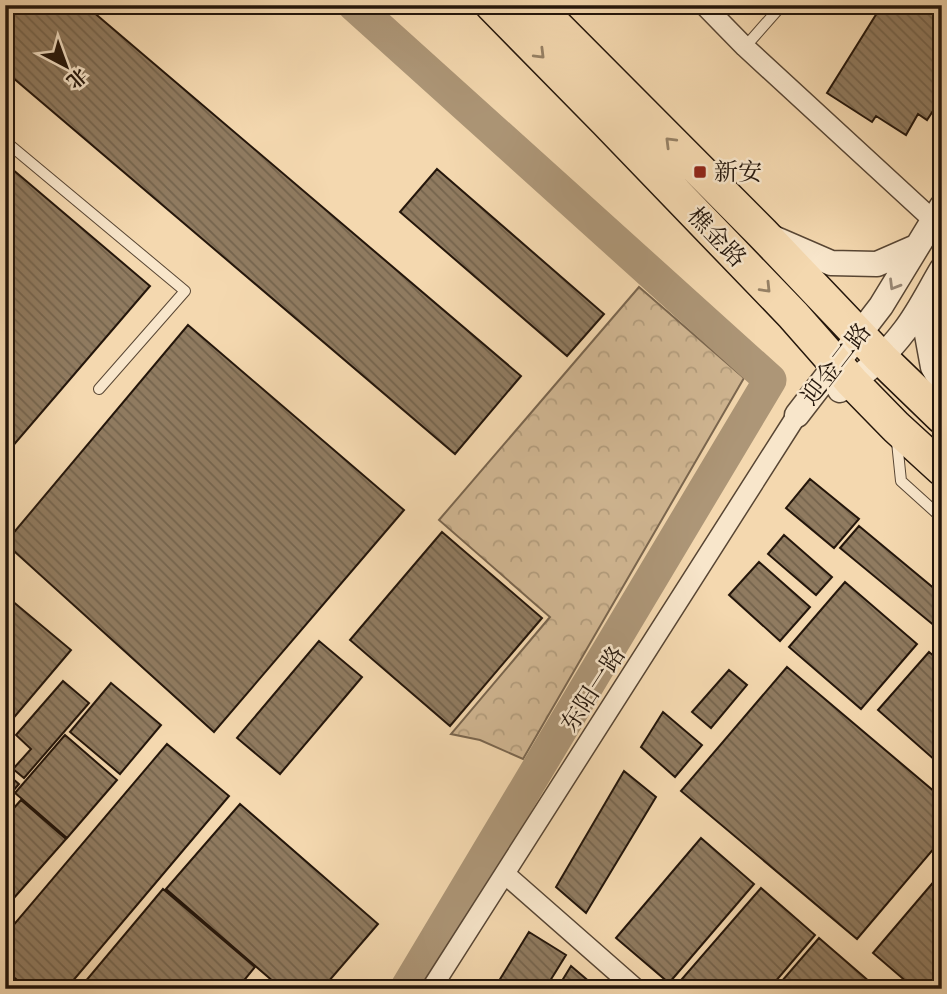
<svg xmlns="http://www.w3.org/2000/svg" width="947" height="994" viewBox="0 0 947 994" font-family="'Libre Bodoni','Noto Serif SC',serif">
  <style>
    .forest { fill: url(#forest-crowns); stroke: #7a664f; stroke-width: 2 }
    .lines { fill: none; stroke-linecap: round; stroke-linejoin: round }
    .river { stroke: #ad9677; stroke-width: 33 }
    .building { fill: url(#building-back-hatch); stroke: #24160b; stroke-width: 2 }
    .service-casing { stroke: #584634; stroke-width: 12 }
    .minor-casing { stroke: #584634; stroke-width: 22 }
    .tertiary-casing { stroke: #584634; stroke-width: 27 }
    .trunk-casing { stroke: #24160b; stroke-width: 36 }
    .service { stroke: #f8e6cb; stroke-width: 10 }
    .minor { stroke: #f8e6cb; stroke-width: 19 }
    .tertiary { stroke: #f8e6cb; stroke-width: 24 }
    .trunk { stroke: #f4d8af; stroke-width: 33 }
    .oneway { stroke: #968165 }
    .oneway2 { stroke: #998875 }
    .poi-dot { fill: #8f2418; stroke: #f8e6cb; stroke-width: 2.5 }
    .labels { text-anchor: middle; stroke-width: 5; stroke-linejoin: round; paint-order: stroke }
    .poi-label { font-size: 24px; fill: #24160b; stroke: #f8e6cb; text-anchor: start }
    .street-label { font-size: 24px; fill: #24160b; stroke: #f8e6cb }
  </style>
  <defs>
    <pattern id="forest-crowns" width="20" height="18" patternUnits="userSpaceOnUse" patternTransform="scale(1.75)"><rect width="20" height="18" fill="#d1b793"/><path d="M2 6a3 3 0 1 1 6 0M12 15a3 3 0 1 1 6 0" fill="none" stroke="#b39d7d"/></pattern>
    <pattern id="building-back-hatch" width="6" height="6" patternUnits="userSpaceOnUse" patternTransform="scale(1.75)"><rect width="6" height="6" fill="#907b60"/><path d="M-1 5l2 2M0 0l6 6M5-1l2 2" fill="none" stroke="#75644d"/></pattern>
  </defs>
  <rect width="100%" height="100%" fill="#f4d8af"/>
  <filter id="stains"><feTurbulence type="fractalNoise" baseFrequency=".00286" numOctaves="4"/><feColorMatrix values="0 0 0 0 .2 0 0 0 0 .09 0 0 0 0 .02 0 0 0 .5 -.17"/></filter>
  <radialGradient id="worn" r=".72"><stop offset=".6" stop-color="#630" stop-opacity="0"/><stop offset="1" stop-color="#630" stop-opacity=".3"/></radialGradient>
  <!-- forest -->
  <path class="forest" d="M639 287 744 378 523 759 480 740 451 734 550 617 439 520Z"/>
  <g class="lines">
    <!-- river -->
    <path class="river" d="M354 5 770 380 406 989"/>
  </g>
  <!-- building -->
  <path class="building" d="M20 5H85L521 376 455 454 5 71V22Z
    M882 5H942V97L927 120 918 114 906 135 876 116 872 122 827 93Z
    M5 163 150 286 5 455Z
    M437 169 604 314 567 356 400 212Z
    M188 325 404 510 214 732 5 543Z
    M810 479 859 519 834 548 786 508Z
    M859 526 942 595V632L840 548Z
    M442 532 542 618 450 726 350 640Z
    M784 535 832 577 816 595 768 554Z
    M759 562 810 607 780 641 729 595Z
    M845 582 917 644 861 709 789 647Z
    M5 595 71 650 5 728Z
    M319 641 362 677 280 774 237 738Z
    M929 652 942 663V757L937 762 878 710Z
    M787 667 942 798V839L857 939 681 791Z
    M729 670 747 685 711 728 692 712Z
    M63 681 89 703 24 778 13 769 31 749 16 735Z
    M111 683 161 725 120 774 70 732Z
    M663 712 702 745 675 777 641 747Z
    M65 735 117 780 67 838 15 793Z
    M167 744 229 796 66 989H28L5 970V935Z
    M624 771 656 797 586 913 556 887Z
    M5 772 19 784 5 800Z
    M21 800 66 839 5 908V818Z
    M240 804 378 924 322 989H282L166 889Z
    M701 838 754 884 669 983 616 938Z
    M942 872V989H915L873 953Z
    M761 888 815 935 769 989H678L675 987Z
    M163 889 255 967 237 989H79Z
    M529 932 566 955 545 989H494Z
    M819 938 878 989H775Z
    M571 966 598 989H557Z"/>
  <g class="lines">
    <!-- service casing -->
    <g class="service-casing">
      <path id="service" d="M745 47 782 5
        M5 141 185 291 99 389
        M897 442 901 481 942 518"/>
    </g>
    <!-- minor casing -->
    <g class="minor-casing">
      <path id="minor" d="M704 5 745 47 933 220
        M505 874 636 989
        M431 989 797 415"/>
    </g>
    <!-- tertiary casing -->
    <g class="tertiary-casing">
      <path id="tertiary" d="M771 237 831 263 877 264 916 247
        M931 296 924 318 933 367 942 382
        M840 390C865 374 887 354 905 330 919 312 930 289 942 269
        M797 415 881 306 942 206"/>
    </g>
    <!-- trunk casing -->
    <g class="trunk-casing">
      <path id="trunk" d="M492 5 606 121 793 315 852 382 896 427 942 469
        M535 5 762 233 881 358 942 417"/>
    </g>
    <!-- service -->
    <use href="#service" class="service"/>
    <!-- minor -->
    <use href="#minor" class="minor"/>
    <!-- tertiary -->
    <use href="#tertiary" class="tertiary"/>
    <!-- trunk -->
    <use href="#trunk" class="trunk"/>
  </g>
  <!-- one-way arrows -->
  <defs><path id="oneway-chevron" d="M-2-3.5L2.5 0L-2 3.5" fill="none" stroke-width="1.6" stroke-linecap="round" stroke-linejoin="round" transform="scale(1.75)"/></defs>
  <g class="oneway">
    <use href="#oneway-chevron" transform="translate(540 54) rotate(45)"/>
    <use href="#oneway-chevron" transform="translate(670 142) rotate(-135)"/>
    <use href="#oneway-chevron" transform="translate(766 288) rotate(46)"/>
  </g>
  <use class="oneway2" href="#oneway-chevron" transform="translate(894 285) rotate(121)"/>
  <!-- markers -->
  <rect class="poi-dot" x="693" y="165" width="14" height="14" rx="3.5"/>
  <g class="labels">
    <!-- poi labels -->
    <g class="poi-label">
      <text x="714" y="180">新安</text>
    </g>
    <!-- street labels -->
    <g class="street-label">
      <text transform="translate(717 237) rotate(46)" y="8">樵金路</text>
      <text transform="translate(836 364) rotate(-52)" y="8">迎金二路</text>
      <text transform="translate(593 689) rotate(-57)" y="8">东阳一路</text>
    </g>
  </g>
  <!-- margin -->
  <rect width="947" height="994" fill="none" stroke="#f4d8af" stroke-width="28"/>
  <rect x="7" y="7" width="933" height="980" fill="none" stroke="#24160b" stroke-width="3.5"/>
  <rect x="14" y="14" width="919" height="966" fill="none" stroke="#24160b" stroke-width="2"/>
  <!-- north arrow -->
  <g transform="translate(66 66) rotate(139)" stroke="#f8e6cb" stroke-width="5" paint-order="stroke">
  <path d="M0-5L12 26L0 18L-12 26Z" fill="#24160b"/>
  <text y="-10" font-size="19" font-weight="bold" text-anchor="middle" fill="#24160b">北</text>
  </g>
  <rect width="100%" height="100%" filter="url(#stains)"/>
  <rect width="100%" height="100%" fill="url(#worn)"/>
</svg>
